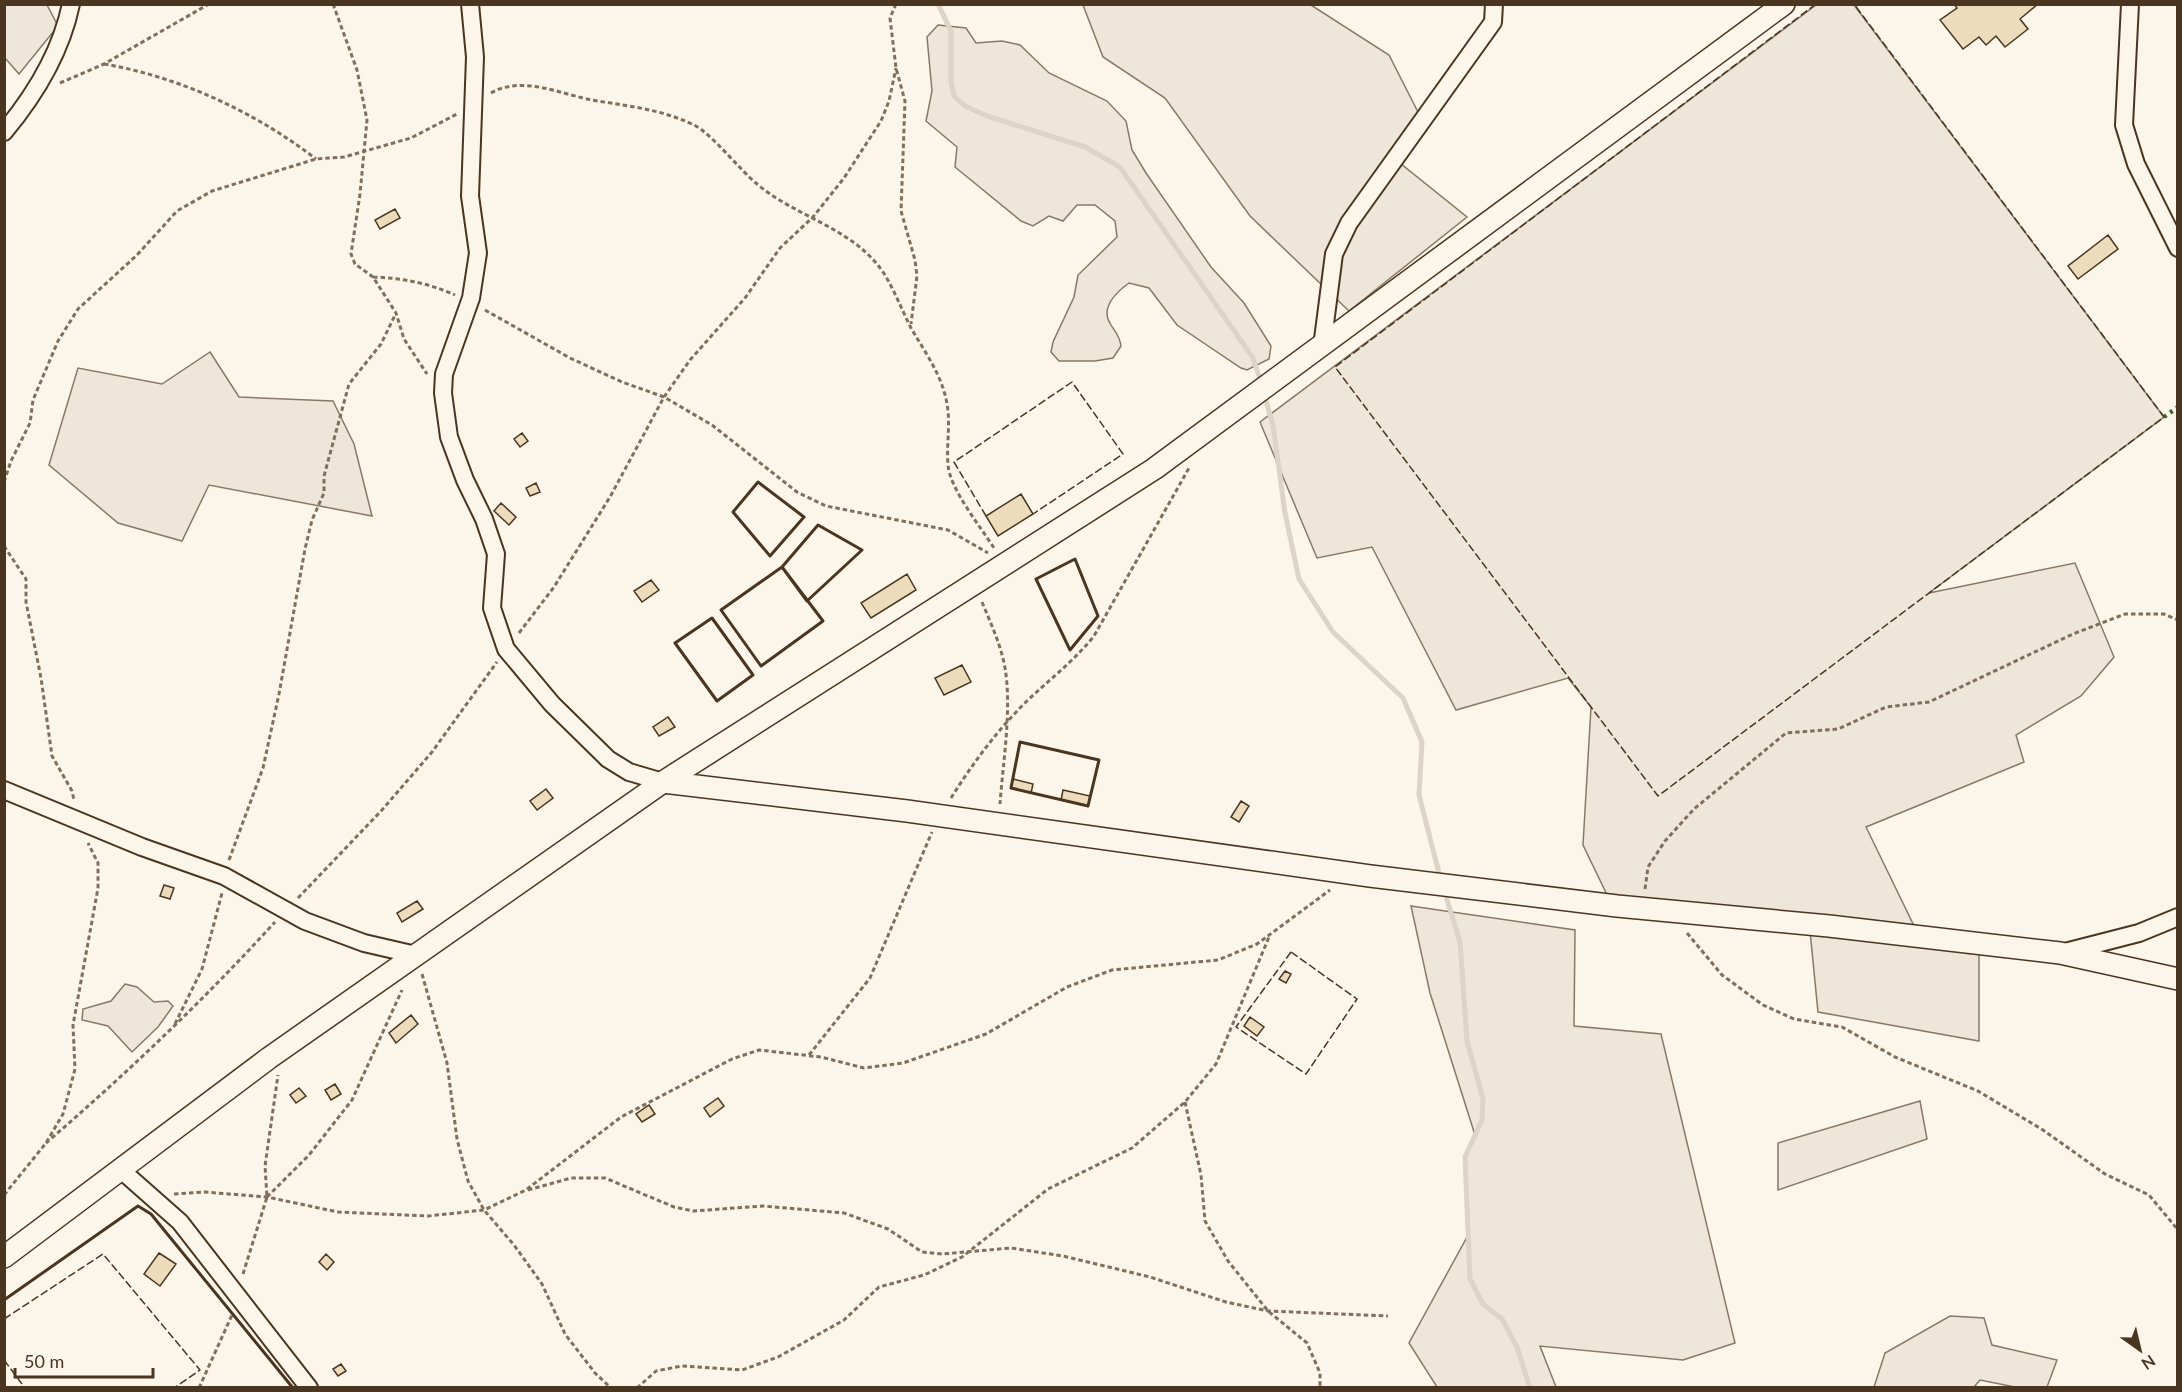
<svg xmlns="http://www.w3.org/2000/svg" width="2182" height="1392" viewBox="0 0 2182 1392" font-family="Lato,sans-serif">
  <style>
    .green { fill: #ede6d9; stroke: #887966; stroke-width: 1.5 }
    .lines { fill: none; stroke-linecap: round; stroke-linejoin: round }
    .stream { stroke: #dcd4c6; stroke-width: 5 }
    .building { fill: #ecdcbc; stroke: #4a3520; stroke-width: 1.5 }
    .minor-casing { stroke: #4a3520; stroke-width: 20 }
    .tertiary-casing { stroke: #4a3520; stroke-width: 24 }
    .path { stroke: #7f6f5c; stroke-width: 3; stroke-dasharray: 4.5 3; stroke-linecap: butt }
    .minor { stroke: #fbf6e9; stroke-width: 16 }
    .tertiary { stroke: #fbf6e9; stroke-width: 21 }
    .hedge { stroke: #436837; stroke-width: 4.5; stroke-dasharray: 3 4.5; stroke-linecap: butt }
    .fence { stroke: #4a3520; stroke-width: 1.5; stroke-dasharray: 8 3; stroke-linecap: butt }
    .wall { stroke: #4a3520; stroke-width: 3 }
  </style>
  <rect width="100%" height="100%" fill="#fbf6e9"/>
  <!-- green -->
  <path class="green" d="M4 5H47L58 26 19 74 5 58Z
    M1083 5H1311L1389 55 1423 122 1395 159 1467 217 1349 311 1250 216 1165 98 1103 57Z
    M1816 5H1854L2164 417 1929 593 2075 563 2114 657 2081 696 2016 735 2024 762 1866 827 1918 934 1979 941V1041L1818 1012 1809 921 1611 903 1583 845 1591 707 1568 678 1456 710 1372 547 1317 558 1260 422Z
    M938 25 966 28 976 43 1002 41 1020 45 1049 73 1107 101 1126 121 1132 150 1146 173 1211 267 1244 303 1271 346 1269 359 1247 370 1241 368 1177 325 1149 288 1129 283C1118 291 1103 304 1108 319 1112 330 1119 332 1121 346L1113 358 1095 361H1059L1051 352 1053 342 1074 297 1078 275 1117 237 1115 221 1095 205H1077L1063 221 1049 216 1033 226 1021 221 955 167 957 147 926 121 932 91 927 37Z
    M210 352 239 397 333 401 354 444 372 516 209 485 182 541 118 523 49 465 78 368 162 384Z
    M1411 906 1575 930 1574 1026 1661 1034 1735 1343 1683 1360 1540 1346 1556 1387H1437L1409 1343 1467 1237 1465 1157 1475 1135 1430 993Z
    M125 984 137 987 154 1002 168 1001 173 1006 158 1027 132 1052 108 1026 82 1020 83 1009 111 1001Z
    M1920 1101 1927 1139 1778 1190V1143Z
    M1950 1316 1984 1318 1992 1345 2057 1360 2047 1387H2015L1980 1380 1974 1387H1874L1885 1353Z"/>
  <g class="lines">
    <!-- stream -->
    <path class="stream" d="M938 4 951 31V81L954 96 965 106 987 116 1085 147 1120 167 1253 358 1262 385
      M1264 394 1273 425 1285 513 1299 579 1333 632 1403 698 1422 742 1419 795 1441 881
      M1444 890 1460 942 1467 1041 1483 1099 1482 1120 1465 1157 1470 1279 1483 1304 1502 1319 1517 1347 1530 1388"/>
  </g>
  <!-- building -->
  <path class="building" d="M1954 4H2038L2020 19 2028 29 2005 47 1996 36 1986 45 1979 37 1963 49 1940 20 1957 8Z
    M395 209 400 218 380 229 375 220Z
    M2108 235 2118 249 2078 279 2068 266Z
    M522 433 528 441 520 447 514 439Z
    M536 483 540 492 530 496 526 488Z
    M1021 494 1033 514 998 536 986 516Z
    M501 503 516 517 509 525 494 511Z
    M907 574 916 590 871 618 861 603Z
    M651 580 659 590 642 602 634 591Z
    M962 665 971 682 944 695 935 678Z
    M668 717 675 727 659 736 653 727Z
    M1013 779 1033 784 1031 793 1011 788Z
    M546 789 553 798 537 810 530 801Z
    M1063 790 1090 796 1088 806 1061 800Z
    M1241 801 1249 806 1239 822 1231 817Z
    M164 885 174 888 170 899 160 896Z
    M417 901 423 909 402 922 397 913Z
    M1285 971 1291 974 1286 983 1279 979Z
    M411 1015 418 1024 396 1043 389 1033Z
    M1250 1017 1264 1027 1257 1036 1244 1026Z
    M335 1084 341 1094 331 1100 325 1090Z
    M299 1088 306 1096 296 1103 290 1095Z
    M718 1098 724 1106 710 1117 704 1108Z
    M649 1105 655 1114 642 1122 636 1114Z
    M159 1253 176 1264 160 1286 144 1274Z
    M326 1254 334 1262 327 1270 319 1262Z
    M341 1364 346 1371 338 1376 333 1369Z"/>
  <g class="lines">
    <!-- minor casing -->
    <g class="minor-casing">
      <path id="minor" d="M470 4 475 57 470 196 478 253 471 298 444 374 443 393 449 437 465 480 484 519 496 554 492 608 506 649 552 704 608 759 629 772 663 782
        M2130 4 2124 125 2136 164 2178 248
        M4 132C35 95 61 52 71 4
        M1322 347 1334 254 1349 223 1493 22 1494 4
        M4 790 142 847 224 876 305 921 364 943 416 955
        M2061 953 2139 933 2178 917
        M120 1169 180 1222 309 1388"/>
    </g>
    <!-- tertiary casing -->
    <g class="tertiary-casing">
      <path id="tertiary" d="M663 782 907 811 1370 876 1617 906 1829 926 2060 953 2178 979
        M4 1257 269 1058 663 782 1154 469 1784 4"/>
    </g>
    <!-- path -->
    <path class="path" d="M333 4 357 70 367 120 360 194 351 254 355 264 373 277 396 313 404 339 427 374
      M896 4 890 18 896 68 905 101 901 211 915 260 917 276 911 324
      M104 64C180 77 255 112 316 159
      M60 83 104 64 209 4
      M491 93C522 75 560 94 592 100 627 106 661 109 694 125 712 134 739 169 757 184 797 218 855 228 885 275 895 292 902 310 911 328 922 347 936 367 943 388 953 418 946 436 948 465 950 489 980 526 994 548
      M373 277C402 278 428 283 455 295
      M485 310 570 358 622 382 664 397 712 425 797 492 826 506 948 530 988 553
      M4 482 11 461 30 423 33 400 58 341 78 309 137 255 177 211 212 191 316 159 344 157 411 138 457 114
      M4 546 26 579V602L41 678 52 756 72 791 74 800
      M982 602C991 624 1001 645 1005 668 1012 709 1003 762 1000 804
      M519 633 554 587 610 497 664 397 690 360 745 298 780 248 813 217 844 178 881 121 889 101 896 68
      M951 798C973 763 998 729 1028 700 1051 678 1074 661 1094 636L1189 468
      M229 860 263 768 279 694 305 549 312 520 324 493V476L349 384 381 344 396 313
      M1645 889 1648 867 1665 841 1694 809 1786 733 1838 729 1886 707 1929 702 2073 634 2125 614H2164L2178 620
      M298 898 382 810 432 752 497 662
      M1687 933 1722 975 1763 1005 1794 1019 1842 1027 1895 1057 1978 1091 2043 1130 2105 1174 2149 1195 2178 1230
      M422 974 447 1063 457 1139 468 1181 484 1210 514 1245 542 1284 565 1334 595 1373 611 1388
      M175 1024 202 969 222 893
      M809 1055 870 978 932 832
      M1185 1102 1201 1175 1205 1221 1228 1261 1268 1311 1307 1343 1320 1373V1388
      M46 1143C126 1074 203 1001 275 922
      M528 1190 571 1178H605L674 1207 693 1211 763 1206 844 1213 888 1229 922 1252 942 1254 1011 1248 1063 1256 1150 1277 1226 1302 1268 1311 1388 1316
      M174 1194 204 1192 267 1197 338 1212 428 1216 484 1210 526 1190 621 1117 732 1059 759 1050 821 1057 864 1068 903 1063 986 1034 1067 987 1112 970 1218 960 1257 944 1330 890
      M4 1195 46 1143 63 1114 75 1069 73 1025 98 888V863L88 843
      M267 1197 309 1155 352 1100 402 990
      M243 1274 267 1197 265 1166 278 1075
      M199 1388 232 1315
      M637 1388 656 1371 682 1366 742 1370 778 1357 844 1320 879 1287 924 1275 962 1257 1048 1189 1132 1148 1185 1102 1216 1064 1269 937"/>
    <!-- minor -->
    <use href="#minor" class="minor"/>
    <!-- tertiary -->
    <use href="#tertiary" class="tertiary"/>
    <!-- hedge -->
    <path class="hedge" d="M2164 417 2178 407"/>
    <!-- fence -->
    <path class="fence" d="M1816 4 1335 367 1658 796 2164 417 1854 4
      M986 516 954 462 1072 382 1123 454 1033 514
      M1291 952 1357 999 1306 1074 1236 1027Z
      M4 1319 103 1254 200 1370 174 1388
      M4 1360 25 1388"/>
    <!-- wall -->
    <path class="wall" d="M758 482 804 517 770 556 733 512Z
      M818 525 862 550 807 601 782 567Z
      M1075 559 1098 616 1070 650 1036 579Z
      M782 567 823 621 761 666 721 610Z
      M712 618 753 675 717 701 675 643Z
      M1020 742 1099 760 1088 806 1011 788Z
      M4 1300 138 1206 151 1214 293 1388"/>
  </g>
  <!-- border -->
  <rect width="2182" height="1392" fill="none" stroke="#4a3520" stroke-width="12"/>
  <!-- north arrow -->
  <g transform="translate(2140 1350) rotate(146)" stroke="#fbf6e9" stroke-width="4.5" paint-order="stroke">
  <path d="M0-4.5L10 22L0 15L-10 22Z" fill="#4a3520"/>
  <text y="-9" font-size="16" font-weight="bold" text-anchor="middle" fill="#4a3520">N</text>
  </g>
  <!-- scale -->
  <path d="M15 1368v9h138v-9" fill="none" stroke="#4a3520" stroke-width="3"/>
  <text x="24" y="1368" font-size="18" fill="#4a3520" stroke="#fbf6e9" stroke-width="4.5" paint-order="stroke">50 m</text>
</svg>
